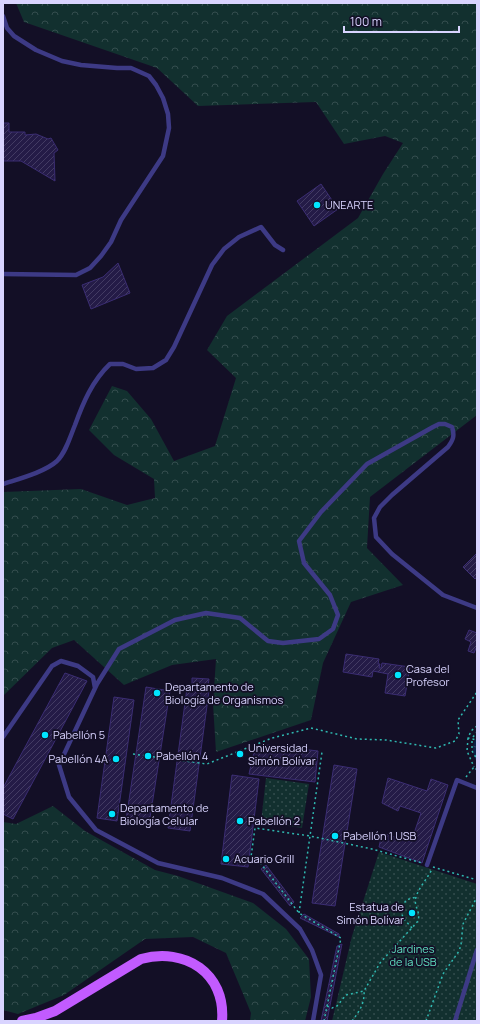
<svg xmlns="http://www.w3.org/2000/svg" width="480" height="1024" viewBox="0 0 480 1024" font-family="Manrope,sans-serif">
  <style>
    .forest { fill: url(#forest-crowns) }
    .park { fill: url(#park-dots) }
    .water { fill: url(#water-waves) }
    .building { fill: url(#building-hatch); stroke: #3b2d73 }
    .lines { fill: none; stroke-linecap: round; stroke-linejoin: round }
    .path { stroke: #2fb8b0; stroke-width: 1.5; stroke-dasharray: 2 3; stroke-linecap: butt }
    .lane { stroke: #3d3a85; stroke-width: 4.5 }
    .primary { stroke: #c25bff; stroke-width: 10 }
    .poi-dot { fill: #00e5ff; stroke: #130f26; stroke-width: 1.5 }
    .labels { text-anchor: middle; stroke-width: 3.5; stroke-linejoin: round; paint-order: stroke }
    .poi-label { font-size: 11px; fill: #d9d4ff; stroke: #130f26; text-anchor: start }
    .park-label { font-size: 11px; fill: #5fe0c0; stroke: #130f26 }
  </style>
  <defs>
    <pattern id="forest-crowns" width="20" height="18" patternUnits="userSpaceOnUse"><rect width="20" height="18" fill="#12302f"/><path d="M2 6a3 3 0 1 1 6 0M12 15a3 3 0 1 1 6 0" fill="none" stroke="#344d4e"/></pattern>
    <pattern id="park-dots" width="8" height="8" patternUnits="userSpaceOnUse"><rect width="8" height="8" fill="#12302f"/><path d="M2 2h.1M6 6h.1" fill="none" stroke="#344d4e" stroke-width="1.8" stroke-linecap="round"/></pattern>
    <pattern id="water-waves" width="16" height="10" patternUnits="userSpaceOnUse"><rect width="16" height="10" fill="#0c2248"/><path d="M0 5q4-4 8 0t8 0" fill="none" stroke="#2f4163"/></pattern>
    <pattern id="building-hatch" width="6" height="6" patternUnits="userSpaceOnUse"><rect width="6" height="6" fill="#241b47"/><path d="M-1 1l2-2M0 6l6-6M5 7l2-2" fill="none" stroke="#433b63"/></pattern>
  </defs>
  <rect width="100%" height="100%" fill="#130f26"/>
  <!-- forest -->
  <path class="forest" d="M16 3H477V415L370 497 367 548 403 585 351 602 323 663 311 720 216 752 213 704 216 659 172 665 124 685 74 640 52 648 3 696V492L81 489 127 505 155 498 154 479 114 455 89 430 112 386 127 391 151 419 174 461 215 446 236 378 207 350 227 316 358 218 383 174 403 143 385 136 344 144 316 102 198 106 157 68 24 22Z
    M53 806 85 831 155 870 178 876 253 903 286 929 309 959 311 997 305 1021H250L251 1013 226 953 193 937 145 939 64 995 18 1014 3 1010V822L16 824Z"/>
  <!-- park -->
  <path class="park" d="M266 778 309 784 302 828 261 822Z
    M379 852 477 884V1021H332L352 936Z"/>
  <!-- water -->
  <path class="water" d="M477 737V763C473 754 471 745 477 737Z"/>
  <!-- building -->
  <path class="building" d="M3 123H9V132H25V135L36 134 48 139 51 138 58 150 54 153 55 181 21 161H3Z
    M321 184 338 209 314 226 297 201Z
    M118 263 130 293 91 309 82 285 103 277Z
    M477 553V577L475 579 463 567Z
    M469 630 477 633V649L476 648 474 653 468 651 471 642 465 639Z
    M346 654 379 659 378 664H380L379 668H381L382 663 410 667 405 696 385 693 388 674 373 671 372 677 343 672Z
    M65 673 87 681 13 819 3 814V788Z
    M192 678 209 679 208 686 192 685Z
    M146 687 170 691 149 824 126 820Z
    M187 688 209 691 190 831 168 828Z
    M114 697 134 700 117 821 97 818Z
    M268 745 318 751 315 782 249 774 254 752Z
    M334 765 357 769 335 906 312 903Z
    M232 775 259 779 248 867 221 864Z
    M388 778 427 791 431 779 448 785 422 863 379 847 382 833 411 842 421 813 400 806 398 811 382 803Z
    M266 865 294 902 290 906 261 869Z
    M304 914 339 934V937L300 918Z
    M342 944 327 1021H321L337 946Z"/>
  <g class="lines">
    <!-- path -->
    <path class="path" d="M477 726 471 731 468 738 477 740
      M473 737 477 732
      M468 738 467 751 474 767
      M472 741V751L477 759
      M133 754 207 764 272 738 311 728 357 739 386 740 436 748 455 741 459 734 458 720 477 692
      M466 777 474 767 477 770
      M433 867 477 880
      M299 913 322 752
      M412 928 403 918 401 910 406 900 416 897
      M327 1006 332 1008 337 1006 346 995 364 991 380 963 418 921C421 911 413 906 416 897 419 887 428 878 432 869
      M324 1021 341 938 299 913 258 860 251 857 255 828 310 836 372 849 422 863
      M352 1021C359 1012 365 1003 364 991
      M426 1021 443 974 459 951 461 945 463 924 477 897"/>
    <!-- lane -->
    <path class="lane" d="M3 16 7 28 14 36 36 50 62 61 81 65 117 68H131L149 76 156 85 163 98 168 114 169 128 163 156 121 220 111 242 101 256 90 268 76 275 3 274
      M3 484C18 479 45 472 57 461 66 452 70 437 75 425 83 403 92 381 110 364H123L136 369 153 368 166 360 174 347 212 265 224 249 239 237 261 227 275 245 283 250
      M3 737 52 666 61 661 78 666 93 677 95 688
      M427 865 457 780 477 788
      M313 1021 321 975 312 950 300 929 263 894 222 878 158 863 96 830 69 797 59 765 97 684 119 649 175 620 206 613 240 618 268 641 283 643 319 639 333 629 338 615 330 595 304 563 299 541 321 512 367 464 433 427 439 424H445L452 427C455 436 453 440 448 447L392 495 380 507 374 518 376 537 392 554 443 595 477 608
      M455 1021 477 950"/>
    <!-- primary -->
    <path class="primary" d="M22 1021 36 1018 55 1011 141 959C185 947 226 973 222 1021"/>
  </g>
  <!-- markers -->
  <g class="poi-dot">
    <circle cx="317" cy="205" r="4"/>
    <circle cx="398" cy="675" r="4"/>
    <circle cx="157" cy="693" r="4"/>
    <circle cx="45" cy="735" r="4"/>
    <circle cx="240" cy="754" r="4"/>
    <circle cx="148" cy="756" r="4"/>
    <circle cx="116" cy="759" r="4"/>
    <circle cx="112" cy="814" r="4"/>
    <circle cx="240" cy="821" r="4"/>
    <circle cx="335" cy="836" r="4"/>
    <circle cx="226" cy="859" r="4"/>
    <circle cx="412" cy="913" r="4"/>
  </g>
  <g class="labels">
    <!-- poi labels -->
    <g class="poi-label">
      <text x="325" y="209">UNEARTE</text>
      <text x="406" y="673">Casa del<tspan x="406" dy="13">Profesor</tspan></text>
      <text x="165" y="691">Departamento de<tspan x="165" dy="13">Biología de Organismos</tspan></text>
      <text x="53" y="739">Pabellón 5</text>
      <text x="248" y="752">Universidad<tspan x="248" dy="13">Simón Bolívar</tspan></text>
      <text x="156" y="760">Pabellón 4</text>
      <text x="108" y="763" text-anchor="end">Pabellón 4A</text>
      <text x="120" y="812">Departamento de<tspan x="120" dy="13">Biología Celular</tspan></text>
      <text x="248" y="825">Pabellón 2</text>
      <text x="343" y="840">Pabellón 1 USB</text>
      <text x="234" y="863">Acuario Grill</text>
      <text x="404" y="911" text-anchor="end">Estatua de<tspan x="404" dy="13">Simón Bolívar</tspan></text>
    </g>
    <!-- park labels -->
    <g class="park-label">
      <text x="413" y="953">Jardines<tspan x="413" dy="13">de la USB</tspan></text>
    </g>
  </g>
  <!-- border -->
  <rect width="480" height="1024" fill="none" stroke="#d9d4ff" stroke-width="8"/>
  <!-- scale -->
  <path d="M344 26v6h115v-6" fill="none" stroke="#d9d4ff" stroke-width="2"/>
  <text x="350" y="26" font-size="12" fill="#d9d4ff" stroke="#130f26" stroke-width="3" paint-order="stroke">100 m</text>
</svg>
